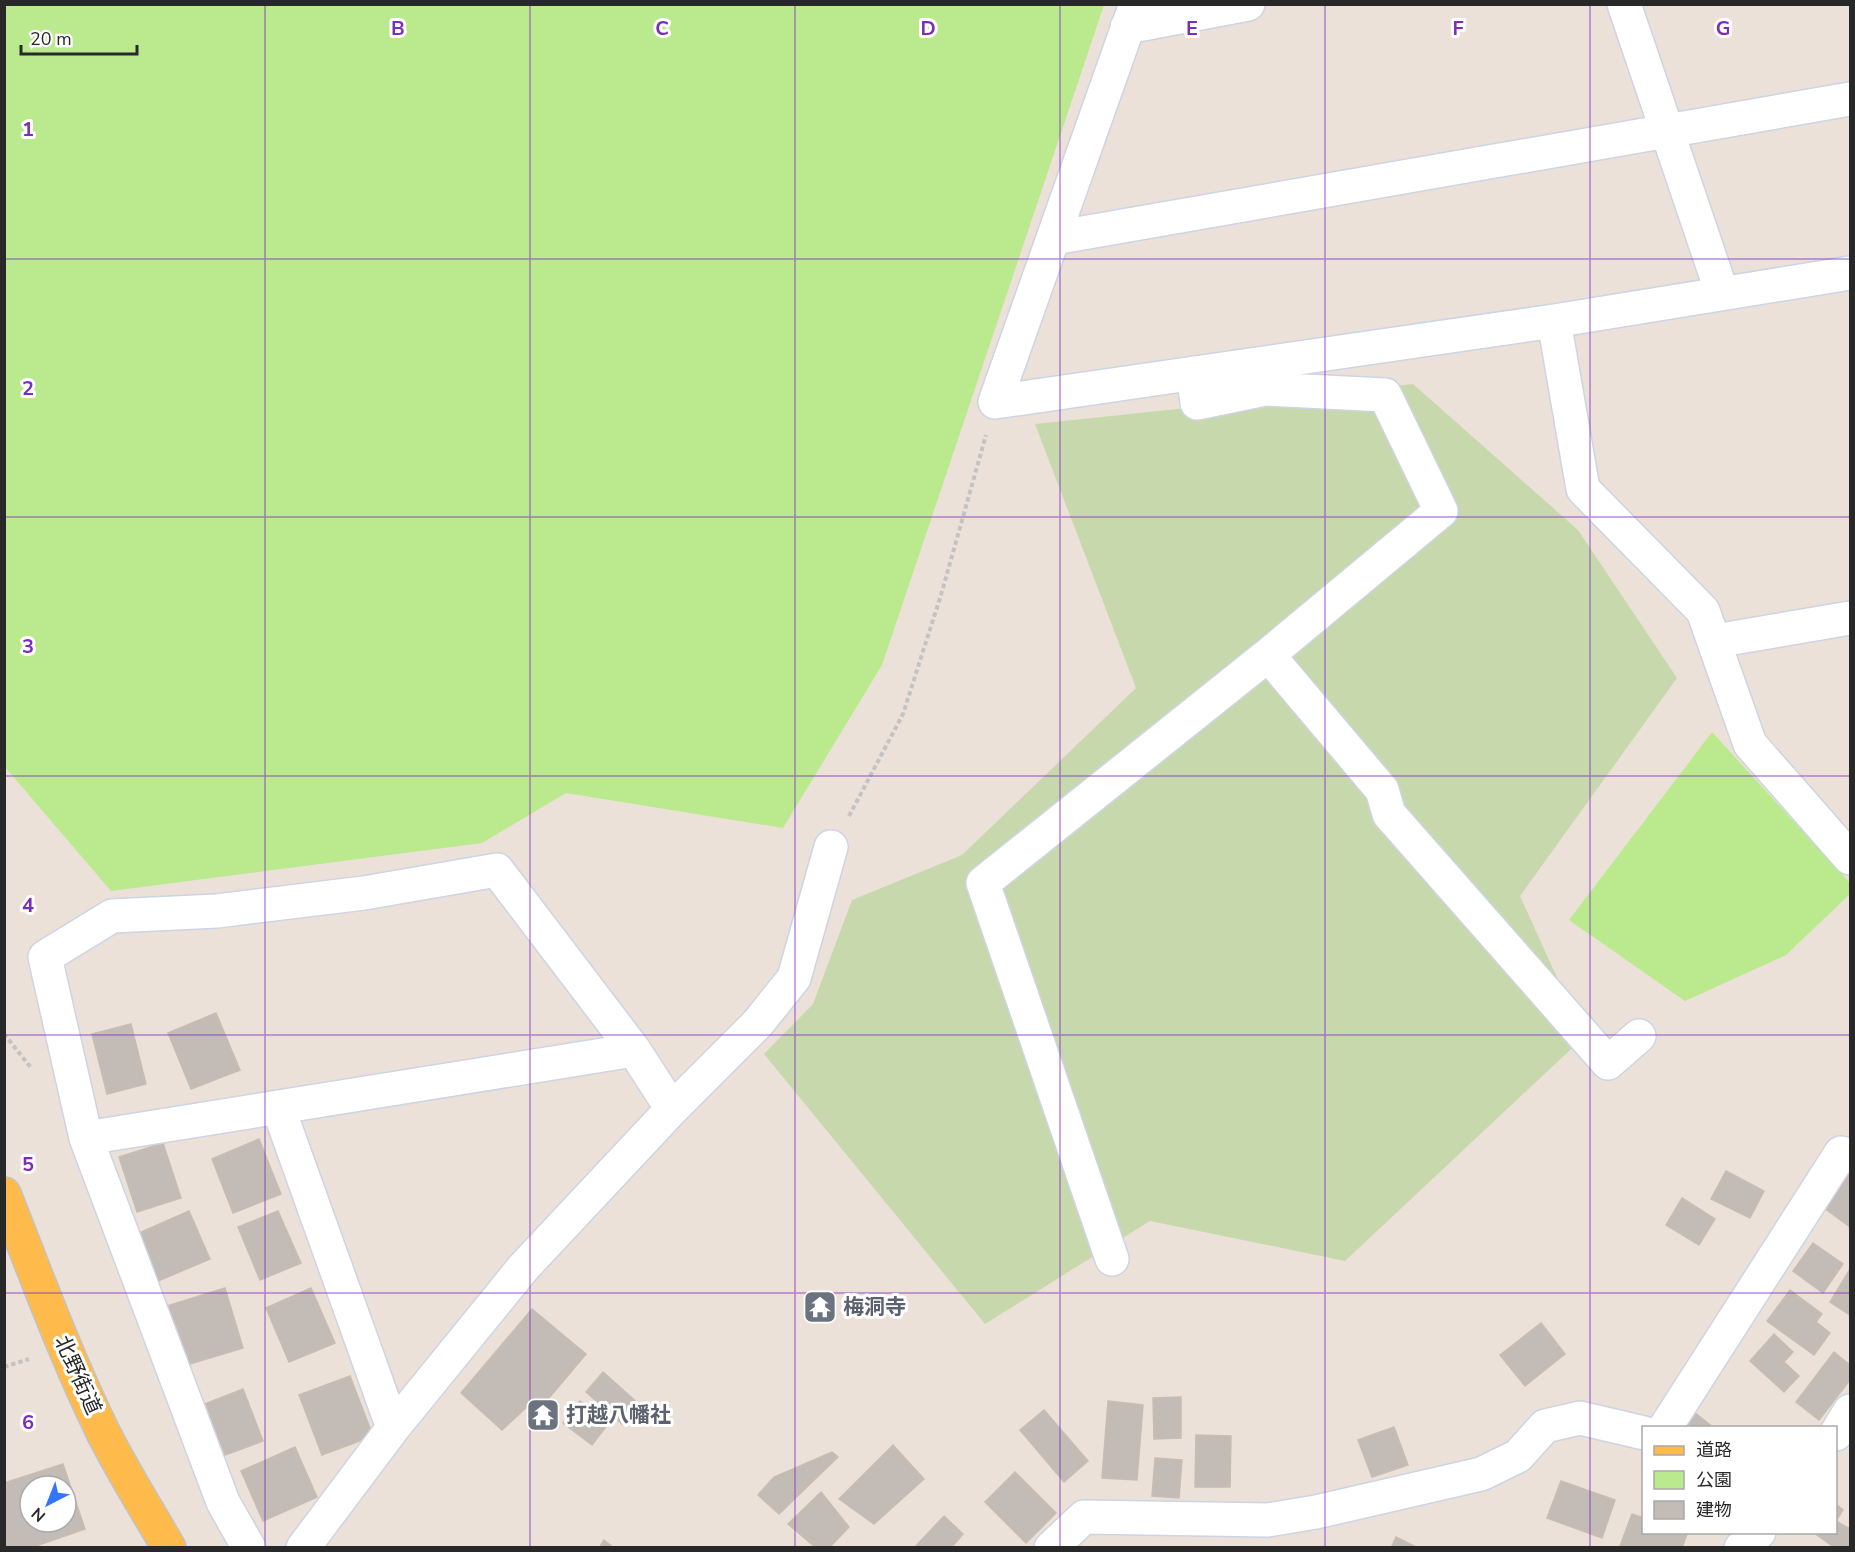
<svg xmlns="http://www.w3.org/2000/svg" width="1855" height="1552" viewBox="0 0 1855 1552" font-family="'Nunito Sans','Noto Sans JP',sans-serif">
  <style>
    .green { fill: #bae98e }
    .cemetery { fill: #c8d8ad }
    .building { fill: #c3bbb5; stroke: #c8bdb2; stroke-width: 1.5; fill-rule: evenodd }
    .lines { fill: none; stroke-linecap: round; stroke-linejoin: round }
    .minor-casing { stroke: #cdd4e3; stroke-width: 36 }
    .major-casing { stroke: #c3c3c3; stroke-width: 36 }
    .path { stroke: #c3c3c3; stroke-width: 4; stroke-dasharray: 4.5 3; stroke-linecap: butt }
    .minor { stroke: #fff; stroke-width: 33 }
    .major { stroke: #febb4c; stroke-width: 33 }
    .grid { fill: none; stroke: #7b2cbf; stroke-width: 1.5; stroke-opacity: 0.55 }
    .labels { text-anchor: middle; stroke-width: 6; stroke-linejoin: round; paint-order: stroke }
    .worship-label { font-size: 21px; font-weight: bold; fill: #5b616d; stroke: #fff; text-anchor: start }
    .street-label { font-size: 21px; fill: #282828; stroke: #fff }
    .grid-label { font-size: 20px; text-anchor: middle; font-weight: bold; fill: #7b2cbf; stroke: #fff; stroke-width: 6; stroke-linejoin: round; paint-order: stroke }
  </style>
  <rect width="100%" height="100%" fill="#ece1d8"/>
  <!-- green -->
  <path class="green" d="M4 5H1104L882 665 783 828 566 793 482 843 111 891 5 767Z
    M1712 732 1850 883V894L1786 955 1685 1001 1569 920Z"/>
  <!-- cemetery -->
  <path class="cemetery" d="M1413 384 1578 530 1677 678 1520 896 1584 1037 1345 1261 1150 1221 985 1324 764 1054 813 1004 852 900 962 855 1136 688 1035 424Z"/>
  <!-- building -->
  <path class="building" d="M216 1013 240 1070 191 1089 168 1033Z
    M131 1024 146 1084 107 1094 92 1034Z
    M259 1139 281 1194 233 1213 212 1159Z
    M163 1143 181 1198 137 1212 119 1157Z
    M1726 1171 1764 1191 1750 1218 1711 1199Z
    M1844 1171 1850 1175V1227L1819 1204Z
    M1682 1198 1715 1219 1699 1245 1666 1225Z
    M189 1211 210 1259 158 1281 137 1234Z
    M278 1211 301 1263 260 1280 238 1227Z
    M1813 1243 1843 1264 1823 1293 1793 1271Z
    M1850 1269V1315L1830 1302Z
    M225 1288 243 1348 183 1366 164 1307Z
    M311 1288 335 1343 289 1362 266 1308Z
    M1790 1290 1822 1314 1816 1322 1830 1333 1814 1355 1767 1321Z
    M532 1309 586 1354 538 1411 531 1403 502 1430 461 1393Z
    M1541 1323 1565 1354 1525 1386 1500 1355Z
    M1774 1334 1793 1352 1784 1362 1799 1376 1784 1392 1750 1361Z
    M1834 1352 1850 1365V1380L1819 1420 1796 1402Z
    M603 1372 639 1404 623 1425 586 1392Z
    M350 1376 373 1436 322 1455 299 1395Z
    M243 1389 263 1441 225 1455 205 1404Z
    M1181 1397V1438L1154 1439 1153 1398Z
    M580 1401 609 1423 592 1445 563 1423Z
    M1108 1401 1143 1405 1137 1480 1102 1478Z
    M1044 1410 1088 1461 1064 1482 1020 1430Z
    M1694 1412 1714 1428H1682Z
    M1394 1427 1408 1465 1372 1477 1358 1440Z
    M1196 1435 1231 1436 1230 1487H1195Z
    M893 1445 924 1479 874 1524 839 1499Z
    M295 1447 317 1497 263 1521 241 1471Z
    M832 1452 838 1457 779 1514 758 1495 774 1477Z
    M1155 1458 1182 1460 1179 1498 1152 1496Z
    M63 1464 85 1529 30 1548H4V1483ZM30 1486H66V1522H30Z
    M1015 1472 1056 1513 1026 1543 985 1502Z
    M1561 1481 1615 1500 1602 1538 1547 1518Z
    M821 1492 849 1527 829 1548H816L788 1524Z
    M1836 1504 1843 1510 1836 1521 1850 1529V1548H1835L1813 1532H1836Z
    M1632 1514 1644 1518V1532H1657L1665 1535 1666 1532 1687 1534 1682 1548 1620 1546Z
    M944 1516 963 1534 951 1548H914Z
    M1396 1537 1418 1548H1391Z
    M604 1540 614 1548H599Z"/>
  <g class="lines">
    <!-- minor casing -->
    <g class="minor-casing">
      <path id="minor" d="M1136 4 995 402 1554 321 1850 273
        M1624 4 1722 293
        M1127 27 1248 4
        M1054 238 1850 99
        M1554 321 1583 489 1703 611 1750 744 1850 858
        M1193 373 1197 403 1265 389 1385 395 1441 511 1268 655 1382 790 1389 814 1608 1063 1639 1036
        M1715 641 1850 618
        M278 1107 393 1428
        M86 1138 634 1050
        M1112 1259 983 883 1268 655
        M1665 1428 1841 1153 1850 1156
        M1836 1434 1850 1411
        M249 1548 223 1502 86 1138 45 957 112 916 217 911 364 893 497 870 634 1050 672 1109
        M303 1548 393 1428 523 1268 672 1109 758 1023 794 978 831 847
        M1051 1548 1084 1517 1268 1520 1316 1512 1481 1474 1518 1456 1545 1426 1580 1418 1644 1433
        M1741 1548 1759 1532"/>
    </g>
    <!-- major casing -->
    <g class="major-casing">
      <path id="major" d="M4 1194C35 1272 64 1352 101 1428 121 1469 146 1508 169 1548"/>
    </g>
    <!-- path -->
    <path class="path" d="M849 816 903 714 941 595 986 435
      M4 1034 32 1069
      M4 1367 29 1359"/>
    <!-- minor -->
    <use href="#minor" class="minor"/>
    <!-- major -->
    <use href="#major" class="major"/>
  </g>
  <!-- grid -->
  <path class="grid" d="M265 4V1548M530 4V1548M795 4V1548M1060 4V1548M1325 4V1548M1590 4V1548M4 259H1850M4 517H1850M4 776H1850M4 1035H1850M4 1293H1850"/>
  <!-- icons -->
  <defs>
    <g id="temple-square" transform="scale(1.725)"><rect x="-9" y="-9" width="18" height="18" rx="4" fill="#6b7280" stroke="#fff"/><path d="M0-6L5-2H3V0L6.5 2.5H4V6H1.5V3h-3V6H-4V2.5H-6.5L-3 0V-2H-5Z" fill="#fff"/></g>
  </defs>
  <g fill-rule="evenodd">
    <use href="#temple-square" x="820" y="1307"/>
    <use href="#temple-square" x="543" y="1415"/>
  </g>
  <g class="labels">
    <!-- worship labels -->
    <g class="worship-label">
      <text x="843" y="1314">梅洞寺</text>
      <text x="566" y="1422">打越八幡社</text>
    </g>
    <!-- street labels -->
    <g class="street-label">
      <text transform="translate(78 1375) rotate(66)" y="7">北野街道</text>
    </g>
  </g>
  <g class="grid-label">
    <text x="398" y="35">B</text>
    <text x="662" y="35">C</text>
    <text x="928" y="35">D</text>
    <text x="1192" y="35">E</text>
    <text x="1458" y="35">F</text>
    <text x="1723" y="35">G</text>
    <text x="28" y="136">1</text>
    <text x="28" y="395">2</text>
    <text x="28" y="653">3</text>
    <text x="28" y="912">4</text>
    <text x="28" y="1171">5</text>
    <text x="28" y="1429">6</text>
  </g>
  <!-- border -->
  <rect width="1855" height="1552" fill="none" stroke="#282828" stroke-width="12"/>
  <!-- legend -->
  <rect x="1642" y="1426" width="195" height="108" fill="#ffffff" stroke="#a9a9a9" stroke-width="1.5"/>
  <rect x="1654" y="1446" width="30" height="9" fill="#febb4c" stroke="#a9a9a9" stroke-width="1.5"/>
  <text x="1696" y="1456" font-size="18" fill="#282828">道路</text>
  <rect x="1654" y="1471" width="30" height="18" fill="#bae98e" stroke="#a9a9a9" stroke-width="1.5"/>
  <text x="1696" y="1486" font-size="18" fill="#282828">公園</text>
  <rect x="1654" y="1501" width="30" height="18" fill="#c3bbb5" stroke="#a9a9a9" stroke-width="1.5"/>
  <text x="1696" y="1516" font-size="18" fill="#282828">建物</text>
  <!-- north arrow -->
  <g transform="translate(48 1504) rotate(222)"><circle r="28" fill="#ffffff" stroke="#a9a9a9" stroke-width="1.5"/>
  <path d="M0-4.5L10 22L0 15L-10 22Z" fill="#3275ff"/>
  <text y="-9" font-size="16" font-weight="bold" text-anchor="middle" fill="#282828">N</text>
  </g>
  <!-- scale -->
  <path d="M21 45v9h116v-9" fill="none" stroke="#282828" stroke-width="3"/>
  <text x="30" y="45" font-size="18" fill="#282828" stroke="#ffffff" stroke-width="4.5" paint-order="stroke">20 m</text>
</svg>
